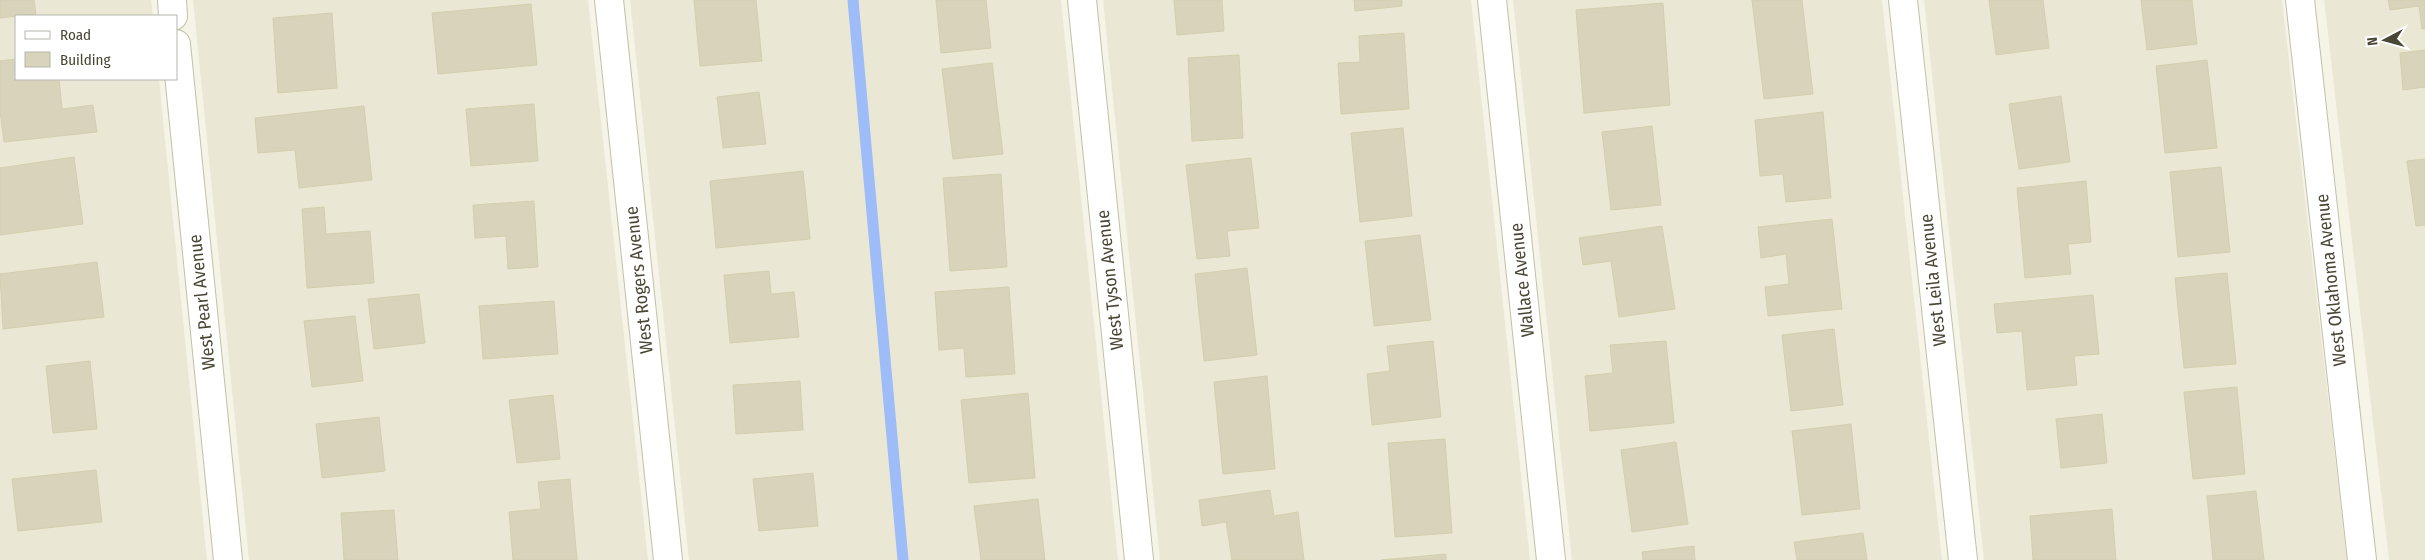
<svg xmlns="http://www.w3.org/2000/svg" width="2425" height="560" viewBox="0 0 2425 560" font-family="'Fira Sans Condensed',sans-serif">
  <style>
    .residential { fill: #eae8d4 }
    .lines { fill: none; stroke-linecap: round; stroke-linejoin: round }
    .stream { stroke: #9dbcf8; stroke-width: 11 }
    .building { fill: #d8d4bb; stroke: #d4cead }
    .minor-casing { stroke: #c2c0a8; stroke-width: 30 }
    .minor { stroke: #fff; stroke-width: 28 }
    .labels { text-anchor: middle; stroke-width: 4.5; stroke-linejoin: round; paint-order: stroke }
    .street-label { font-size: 18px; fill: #494635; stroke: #fff }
  </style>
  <rect width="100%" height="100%" fill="#f5f4e7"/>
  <!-- residential -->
  <path class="residential" d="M0 0H151L153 16H16V79H159L207 560H0Z
    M193 0H588L648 560H249Z
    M630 0H1061L1118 560H689Z
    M1103 0H1471L1530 560H1160Z
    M1513 0H1882L1942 560H1572Z
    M1924 0H2282L2347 560H1984Z
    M2324 0H2425V560H2389Z"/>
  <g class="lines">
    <!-- stream -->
    <path class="stream" d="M853 0 903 560"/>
  </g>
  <!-- building -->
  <path class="building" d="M0 0H34L36 14 0 18Z
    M694 0H756L762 61 700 66Z
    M936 0H986L991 48 941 53Z
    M1174 0H1222L1224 31 1177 35Z
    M1354 0H1402V6L1355 11Z
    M1752 0H1802L1813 94 1764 99Z
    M1989 0H2043L2049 48 1996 55Z
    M2141 0H2192L2197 44 2147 50Z
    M2388 0H2425V29H2422L2419 6 2390 10Z
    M1663 3 1670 105 1584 113 1576 10Z
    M531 4 537 65 438 74 432 13Z
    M332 13 337 88 278 93 273 18Z
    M1404 33 1409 109 1341 114 1338 63 1360 62 1359 36Z
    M2425 50V87L2403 90 2400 53Z
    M1239 55 1243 138 1192 141 1188 58Z
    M16 59V79H59L62 109 93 105 97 132 4 142 0 111V61Z
    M2207 60 2217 148 2165 153 2156 66Z
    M992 63 1003 154 953 159 942 69Z
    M759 92 766 144 723 148 717 97Z
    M2061 96 2070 162 2019 169 2009 104Z
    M534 104 538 161 471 166 466 109Z
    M364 106 372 180 299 188 295 150 258 153 255 118Z
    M1823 112 1831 198 1786 202 1783 174 1760 176 1755 120Z
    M1652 126 1661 205 1611 210 1602 132Z
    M1403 128 1412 216 1360 222 1351 133Z
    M74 157 83 224 0 235V168Z
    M1251 158 1259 228 1227 231 1230 256 1197 259 1186 165Z
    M2425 159V225L2416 226 2407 161Z
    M2221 167 2230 252 2178 257 2170 172Z
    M803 171 810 239 716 248 710 181Z
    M1001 174 1007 267 950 271 943 178Z
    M2086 181 2091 242 2068 244 2071 274 2025 278 2017 188Z
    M534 201 538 267 508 269 506 236 475 238 473 205Z
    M324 207 326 234 370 231 374 283 307 288 302 209Z
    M1832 219 1842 309 1768 316 1765 287 1789 284 1786 254 1761 258 1758 227Z
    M1662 226 1675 309 1619 317 1611 261 1583 265 1579 238Z
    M1420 235 1431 320 1374 326 1365 241Z
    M97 262 104 317 3 329 0 274Z
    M1247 268 1257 355 1204 361 1195 274Z
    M769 271 771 294 794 292 799 337 730 343 724 275Z
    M2227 273 2236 364 2184 368 2175 278Z
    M1009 287 1015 374 966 377 964 348 939 350 935 292Z
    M419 294 425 343 374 349 368 299Z
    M2093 295 2099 354 2074 356 2077 385 2027 390 2022 331 1997 333 1994 304Z
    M554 301 558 354 483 359 479 306Z
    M355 316 363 381 312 387 304 321Z
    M1834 329 1843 405 1791 411 1782 335Z
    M1433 341 1441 417 1372 425 1367 374 1390 371 1387 346Z
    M1666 341 1674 423 1590 431 1585 376 1613 373 1610 345Z
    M90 361 97 429 53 433 46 366Z
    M1267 376 1275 469 1223 474 1214 382Z
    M800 381 803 430 736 434 733 385Z
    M2237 387 2245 474 2193 479 2184 392Z
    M1028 393 1035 478 969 483 961 400Z
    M553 395 560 459 517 463 509 400Z
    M2102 414 2107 463 2061 468 2056 419Z
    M379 417 385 471 322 478 316 424Z
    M1851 424 1860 509 1802 515 1792 431Z
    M1445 439 1452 533 1395 537 1388 443Z
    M1676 442 1688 524 1632 532 1621 450Z
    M96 470 102 522 18 531 12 479Z
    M813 473 818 526 759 531 753 479Z
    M570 479 577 560H513L509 512 541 509 538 482Z
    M1270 490 1274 516 1298 512 1304 560H1232L1226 522 1202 526 1199 500Z
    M2256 491 2264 560H2213L2207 496Z
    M1038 499 1045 560H981L974 506Z
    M2112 509 2116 560H2033L2030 516Z
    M394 510 398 560H344L341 513Z
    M1863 533 1867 560H1797L1794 542Z
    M1694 546 1695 560H1643L1642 552Z
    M1446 554V560H1381Z"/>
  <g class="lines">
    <!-- minor casing -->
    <g class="minor-casing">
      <path id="minor" d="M172 0 173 16
        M609 0 668 560
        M1082 0 1139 560
        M1492 0 1551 560
        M1903 0 1963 560
        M2300 0 2362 560
        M176 44 228 560"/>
    </g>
    <!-- minor -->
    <use href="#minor" class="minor"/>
  </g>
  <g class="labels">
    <!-- street labels -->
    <g class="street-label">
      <text transform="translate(639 280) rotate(-96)" y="6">West Rogers Avenue</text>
      <text transform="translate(1110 280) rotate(-96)" y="6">West Tyson Avenue</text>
      <text transform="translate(1522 280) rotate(-96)" y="6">Wallace Avenue</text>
      <text transform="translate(1933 280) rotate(-96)" y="6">West Leila Avenue</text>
      <text transform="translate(2331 280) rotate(-96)" y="6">West Oklahoma Avenue</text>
      <text transform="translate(202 302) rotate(-96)" y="6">West Pearl Avenue</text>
    </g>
  </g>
  <!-- legend -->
  <rect x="15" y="15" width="162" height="65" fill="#ffffff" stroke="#b6b5ae"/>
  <rect x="25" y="31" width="25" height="8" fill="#ffffff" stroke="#b6b5ae"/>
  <text x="60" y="40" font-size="15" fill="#494635">Road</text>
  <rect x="25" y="52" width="25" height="15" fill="#d8d4bb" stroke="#b6b5ae"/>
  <text x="60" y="65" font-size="15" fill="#494635">Building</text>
  <!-- north arrow -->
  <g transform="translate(2385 40) rotate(264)" stroke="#ffffff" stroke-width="4" paint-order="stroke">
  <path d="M0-4L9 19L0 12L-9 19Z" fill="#494635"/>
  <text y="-8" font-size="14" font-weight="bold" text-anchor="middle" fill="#494635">N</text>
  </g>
</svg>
